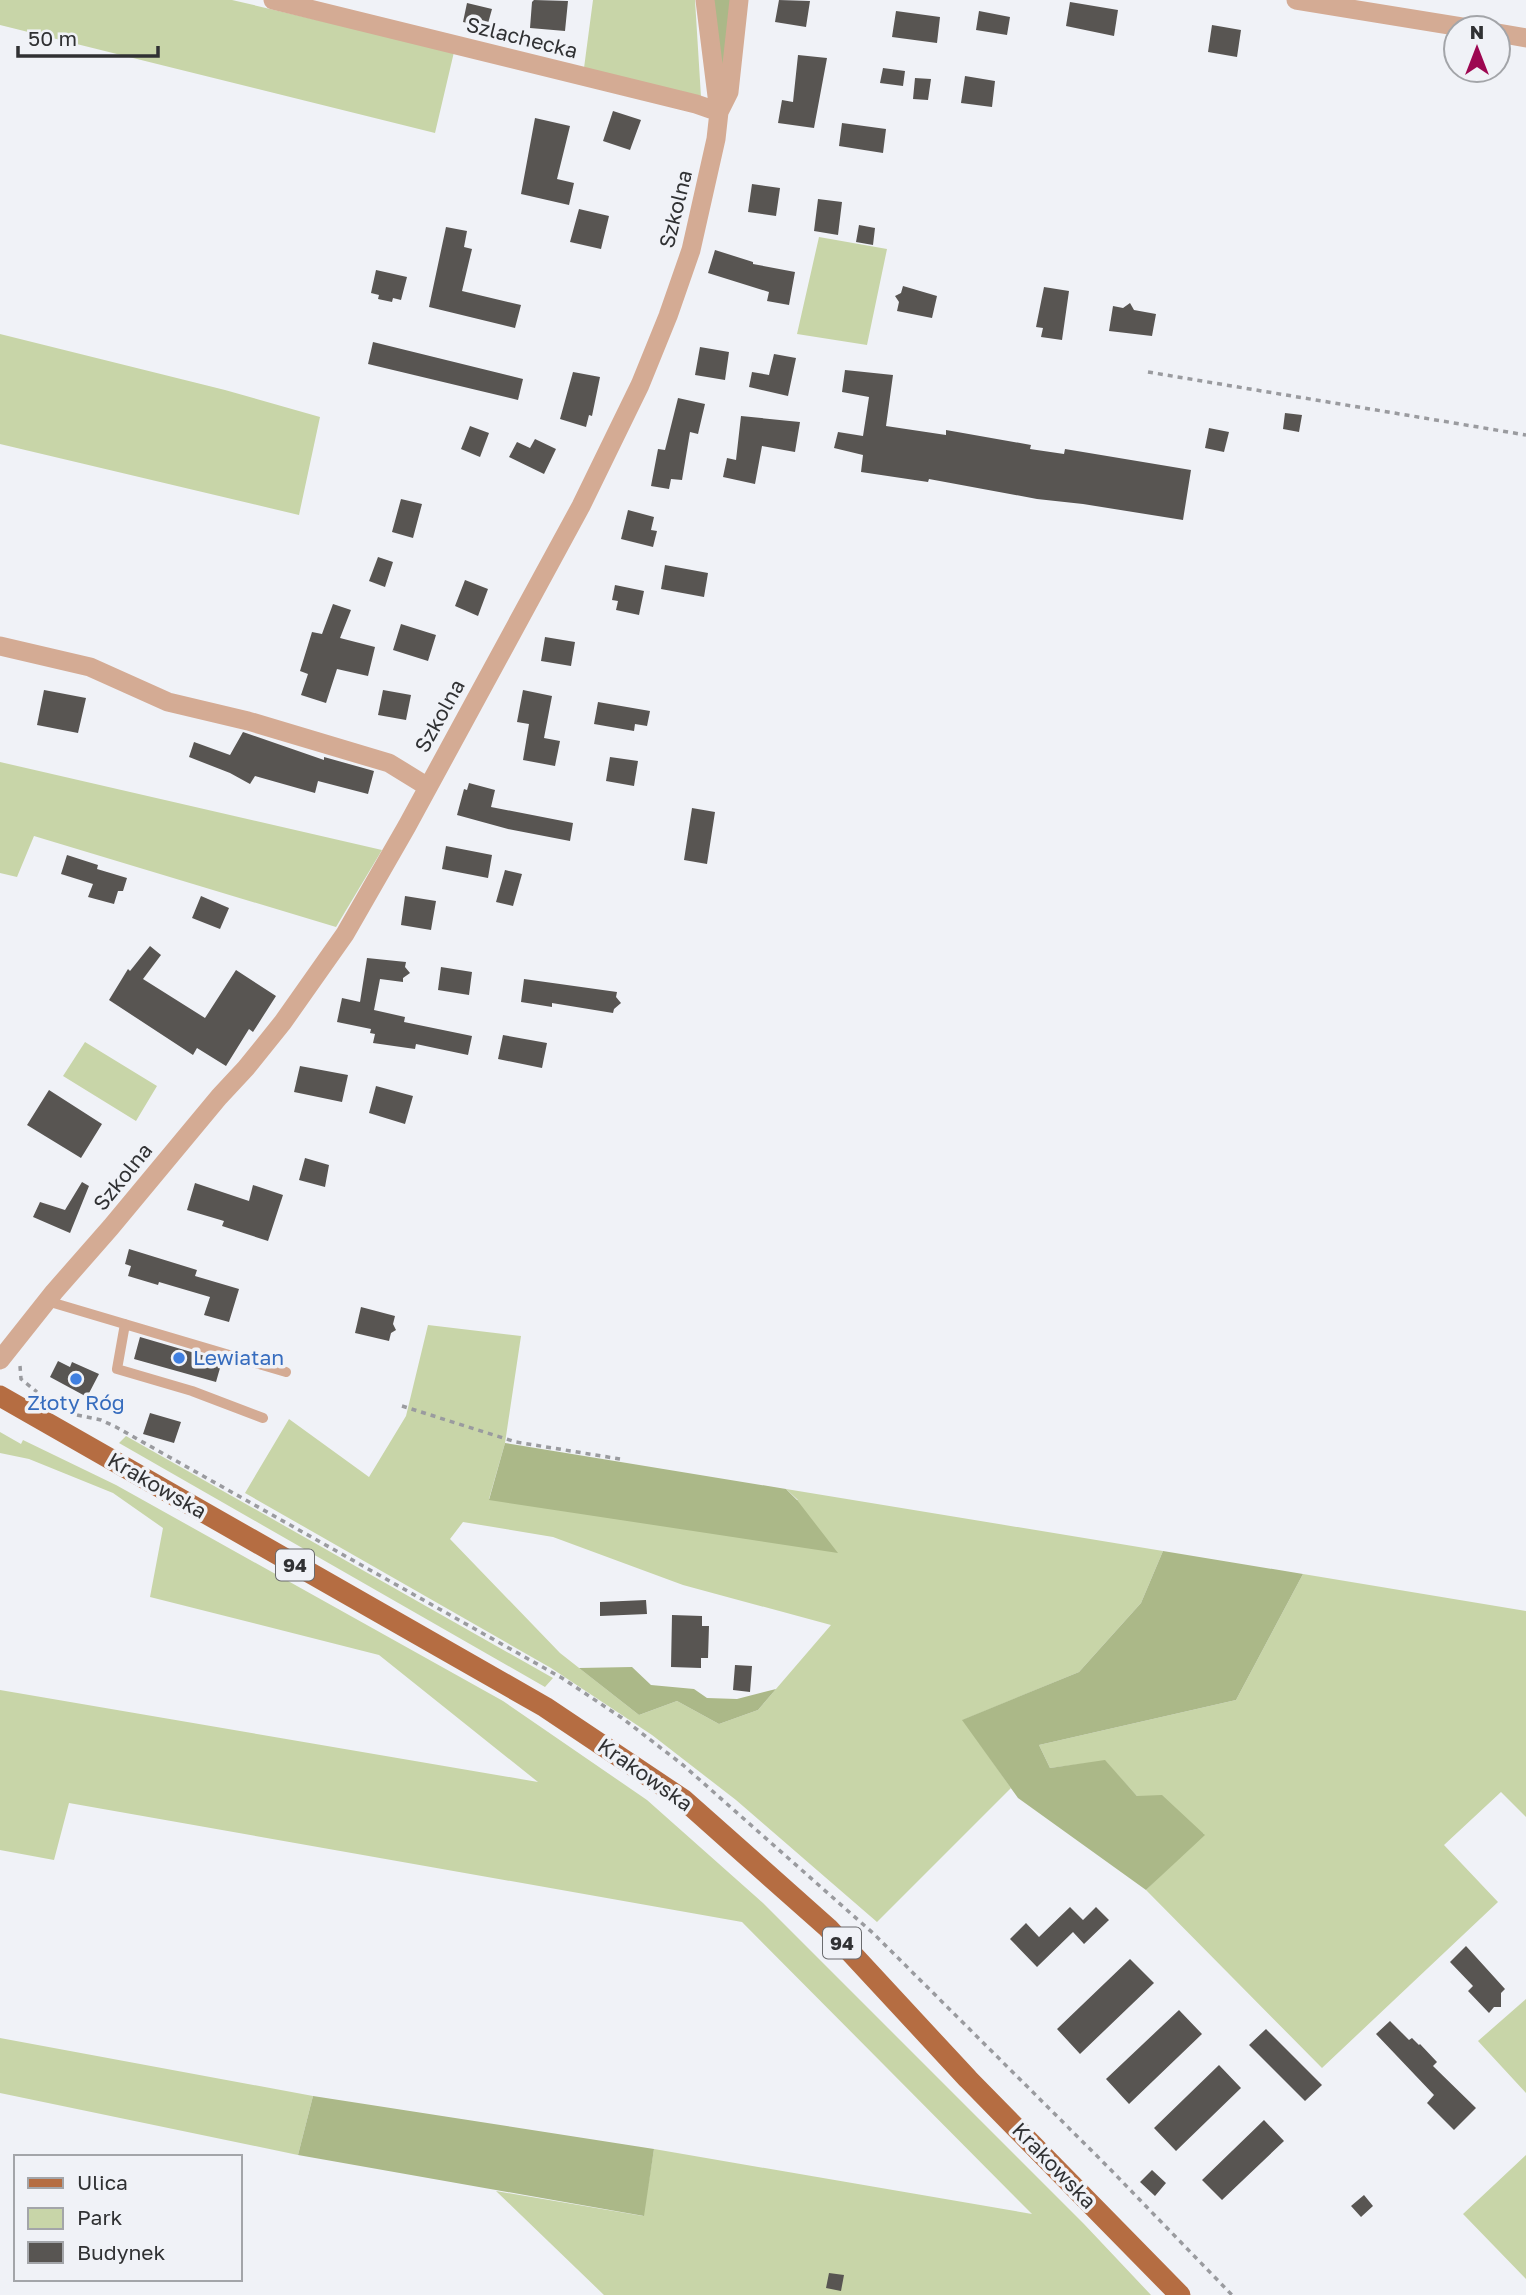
<svg xmlns="http://www.w3.org/2000/svg" width="1526" height="2295" viewBox="0 0 1526 2295" font-family="'Golos Text',sans-serif">
  <style>
    .green { fill: #c8d5a8; fill-rule: evenodd }
    .forest { fill: #abb888 }
    .building { fill: #585552 }
    .lines { fill: none; stroke-linecap: round; stroke-linejoin: round }
    .path { stroke: #9a9b9f; stroke-width: 3.5; stroke-dasharray: 5 5; stroke-linecap: butt }
    .service { stroke: #d4ab94; stroke-width: 10 }
    .minor { stroke: #d4ab94; stroke-width: 19 }
    .primary { stroke: #b56d42; stroke-width: 21 }
    .shop-dot { fill: #3f7fe0; stroke: #f0f2f7; stroke-width: 2.5 }
    .labels { text-anchor: middle; stroke-width: 7; stroke-linejoin: round; paint-order: stroke }
    .shield { fill: #f0f2f7; stroke: #6a6b6e; stroke-width: 2 }
    .shield-label { font-size: 19px; font-weight: bold; fill: #303133 }
    .street-label { font-size: 21px; fill: #303133; stroke: #f0f2f7 }
    .shop-label { font-size: 21px; fill: #366cbe; stroke: #f0f2f7; text-anchor: start }
  </style>
  <rect width="100%" height="100%" fill="#f0f2f7"/>
  <!-- green -->
  <path class="green" d="M0 0H232L454 52 435 133 0 25Z
    M593 0H695L701 97 584 68Z
    M819 237 887 249 867 345 797 334Z
    M0 334 225 390 320 417 299 515 0 444Z
    M0 762 382 850 336 927 34 836 17 877 0 873Z
    M85 1042 157 1086 136 1121 63 1076Z
    M428 1325 521 1336 505 1443 489 1499 798 1500 786 1489 1163 1551 1141 1603 1079 1672 963 1720 1011 1788 877 1922 736 1800 652 1735 551 1668 245 1493 289 1419 369 1477 406 1416ZM463 1522 553 1537 683 1585 831 1625 758 1710 719 1724 677 1701 639 1715 560 1653 450 1539Z
    M0 1432 21 1444 23 1440 116 1485 503 1701 647 1800 763 1903 1084 2224 1151 2295H604L496 2191 643 2216 654 2149 1032 2214 742 1922 69 1803 54 1860 0 1850V1690L538 1782 379 1655 150 1597 163 1528 113 1493 29 1459 0 1453Z
    M126 1436 553 1678 545 1687 119 1443Z
    M1303 1574 1526 1611V1817L1501 1792 1444 1845 1498 1902 1322 2068 1146 1890 1204 1834 1137 1796 1105 1761 1050 1768 1039 1745 1236 1700Z
    M1526 1999V2093L1478 2041Z
    M0 2038 313 2096 298 2155 0 2093Z
    M1526 2155V2279L1463 2214Z"/>
  <!-- forest -->
  <path class="forest" d="M710 0H731L722 74Z
    M505 1443 786 1489 797 1500 838 1553 489 1500Z
    M1163 1551 1303 1574 1236 1700 1039 1745 1050 1768 1105 1760 1137 1796 1162 1795 1205 1835 1146 1890 1018 1798 962 1720 1079 1672 1141 1603Z
    M632 1667 651 1685 694 1689 707 1698 737 1699 776 1689 758 1710 719 1724 677 1701 639 1715 579 1668Z
    M313 2096 654 2149 644 2216 298 2155Z"/>
  <!-- building -->
  <path class="building" d="M534 0 568 1 565 31 530 28 532 2Z
    M779 0 810 1 806 27 775 22Z
    M1070 2 1118 10 1114 36 1066 26Z
    M467 3 492 9 487 27 463 22Z
    M896 11 940 17 937 43 892 37Z
    M979 11 1010 17 1007 35 976 30Z
    M1212 25 1241 30 1237 57 1208 52Z
    M798 55 827 58 814 128 778 123 782 100 793 102Z
    M883 68 905 71 903 86 880 83Z
    M965 76 995 81 992 107 961 103Z
    M915 78 931 79 928 100 913 99Z
    M613 111 641 120 630 150 603 141Z
    M535 118 570 126 557 179 574 183 569 205 521 194Z
    M842 123 886 129 883 153 839 146Z
    M752 184 780 188 776 216 748 212Z
    M818 199 842 202 838 235 814 231Z
    M579 209 609 216 601 249 570 242Z
    M859 225 875 228 873 245 856 242Z
    M446 227 467 231 464 247 472 249 462 291 521 305 515 328 429 307Z
    M715 250 753 262V264L795 272 789 305 767 301 769 292 708 273Z
    M376 270 407 277 401 300 393 298 392 302 378 299 379 295 371 293Z
    M903 286 937 296 932 318 897 311 899 302 895 296 901 293Z
    M1044 287 1069 291 1062 340 1041 337 1043 328 1036 327Z
    M1130 303 1134 310 1156 314 1152 336 1109 331 1113 306 1123 308Z
    M373 342 523 379 518 400 368 364Z
    M700 347 729 352 725 380 695 375Z
    M774 354 796 358 788 396 749 387 752 372 769 375Z
    M845 370 893 375 886 426 946 435V430L1031 445 1030 449 1064 454 1065 449 1191 470 1183 520 1083 504 1037 499 929 479 928 482 861 472 863 455 834 448 838 432 863 436 869 397 842 392Z
    M573 372 600 377 592 416 589 415 586 427 560 419Z
    M678 398 705 404 698 434 690 432 682 480 671 479 669 489 651 486 658 449 665 450Z
    M1285 413 1302 415 1299 432 1283 429Z
    M741 416 800 422 795 452 762 446 755 484 723 477 727 458 736 460Z
    M470 426 489 433 480 457 461 449Z
    M1209 428 1229 432 1224 452 1205 448Z
    M535 439 556 449 544 474 509 457 517 442 530 448Z
    M401 499 422 504 413 538 392 532Z
    M628 510 654 517 651 530 657 531 653 547 621 539Z
    M378 557 393 562 385 587 369 581Z
    M665 565 708 573 704 597 661 589Z
    M465 580 488 589 478 616 455 606Z
    M615 585 644 591 639 615 616 610 618 601 612 600Z
    M333 604 351 610 340 638 375 647 368 676 337 669 326 703 301 695 308 674 300 671 312 632 322 634Z
    M401 624 436 635 428 661 393 650Z
    M545 637 575 642 571 666 541 661Z
    M44 690 86 698 78 733 37 725Z
    M383 690 411 695 406 720 378 715Z
    M523 690 552 696 544 738 560 741 555 766 523 760 529 724 517 722Z
    M598 702 650 711 647 726 635 724 634 731 594 724Z
    M243 732 324 760V757L374 771 368 794 318 781 315 793 255 776 250 784 230 773 189 757 194 742 230 755Z
    M610 757 638 761 634 786 606 781Z
    M469 783 495 790 491 807 573 823 570 841 508 829 457 815 464 789 467 790Z
    M692 808 715 812 707 864 684 860Z
    M446 846 492 855 488 878 442 869Z
    M67 855 98 865 97 869 127 878 123 891H118L114 904 88 897 93 884 61 874Z
    M505 870 522 874 513 906 496 902Z
    M201 896 229 908 220 929 192 918Z
    M405 896 436 901 431 930 401 925Z
    M150 946 161 955 143 979 205 1018 236 970 276 996 253 1032 249 1029 226 1066 197 1048 193 1055 109 1000 128 969 130 971Z
    M367 958 406 962 405 967 410 973 403 978V982L380 979 374 1010 405 1017 404 1022 472 1036 468 1055 416 1044 415 1049 373 1043 375 1034 370 1033 371 1029 337 1022 342 998 360 1002Z
    M441 967 472 972 469 995 438 990Z
    M524 979 617 992 616 997 621 1003 614 1009 613 1013 552 1003V1007L521 1002Z
    M503 1035 547 1043 542 1068 498 1059Z
    M300 1066 348 1075 342 1102 294 1092Z
    M376 1086 413 1096 405 1124 369 1113Z
    M49 1090 102 1124 81 1158 27 1125Z
    M305 1158 329 1165 325 1187 299 1180Z
    M82 1182 89 1186 70 1233 33 1217 40 1202 65 1210Z
    M195 1183 249 1201 253 1185 283 1195 268 1241 222 1226 224 1221 187 1210Z
    M129 1249 197 1270 195 1276 239 1289 229 1322 204 1315 210 1297 159 1282 158 1285 128 1276 131 1266 125 1264Z
    M361 1307 395 1316 393 1324 396 1330 391 1333 389 1341 355 1333Z
    M140 1337 222 1361 216 1382 134 1359Z
    M58 1361 70 1367 72 1362 99 1374 87 1397 50 1377Z
    M150 1413 181 1422 174 1443 143 1434Z
    M646 1600 647 1614 600 1616V1602Z
    M672 1615 702 1616V1626H709L708 1658H701V1668L671 1667Z
    M735 1665 752 1666 750 1692 733 1690Z
    M1070 1907 1083 1920 1096 1907 1109 1920 1084 1944 1073 1932 1037 1967 1010 1939 1026 1923 1039 1937Z
    M1466 1946 1505 1989 1501 1993V2007H1494L1489 2013 1468 1991 1473 1986 1450 1962Z
    M1130 1959 1154 1983 1080 2054 1057 2029Z
    M1179 2010 1202 2034 1129 2104 1106 2079Z
    M1390 2021 1409 2040 1412 2038 1419 2045 1420 2044 1437 2062 1433 2066 1476 2108 1454 2130 1427 2103 1434 2095 1376 2034Z
    M1266 2029 1322 2085 1305 2101 1249 2045Z
    M1219 2065 1241 2088 1176 2151 1154 2128Z
    M1264 2120 1284 2141 1222 2200 1202 2180Z
    M1152 2170 1166 2183 1155 2196 1140 2182Z
    M1364 2195 1373 2206 1361 2217 1351 2206Z
    M829 2273 844 2275 841 2291 826 2288Z"/>
  <g class="lines">
    <!-- path -->
    <path class="path" d="M1148 372 1526 435
      M20 1366 21 1379 37 1392
      M402 1406 516 1442 620 1459
      M77 1415 101 1420 116 1427 562 1678 622 1718 683 1765 874 1934 1108 2167 1232 2295"/>
    <!-- service -->
    <path class="service" d="M47 1301 286 1372
      M125 1324 117 1369 192 1391 263 1418"/>
    <!-- minor -->
    <path class="minor" d="M273 0 696 104 719 112 705 0
      M1296 0 1468 28
      M1498 33 1526 38
      M0 646 90 667 168 702 248 721 389 763 428 787
      M0 1360 54 1292 111 1227 219 1097 246 1068 283 1022 345 934 407 826 581 506 640 385 668 316 691 250 716 139 719 112 729 92 739 0"/>
    <!-- primary -->
    <path class="primary" d="M0 1396 545 1707 684 1800 828 1928 968 2079 1180 2295"/>
  </g>
  <!-- markers -->
  <g class="shop-dot">
    <circle cx="179" cy="1358" r="7"/>
    <circle cx="76" cy="1379" r="7"/>
  </g>
  <g class="labels">
    <!-- shield labels -->
    <g class="shield">
      <rect x="276" y="1549.5" width="38" height="31" rx="5"/>
      <rect x="823" y="1927.5" width="38" height="31" rx="5"/>
    </g>
    <g class="shield-label">
      <text x="295" y="1572">94</text>
      <text x="842" y="1950">94</text>
    </g>
    <!-- street labels -->
    <g class="street-label">
      <text transform="translate(522 38) rotate(14)" y="7">Szlachecka</text>
      <text transform="translate(676 209) rotate(-76)" y="7">Szkolna</text>
      <text transform="translate(440 716) rotate(-61)" y="7">Szkolna</text>
      <text transform="translate(123 1177) rotate(-51)" y="7">Szkolna</text>
      <text transform="translate(157 1486) rotate(30)" y="7">Krakowska</text>
      <text transform="translate(645 1775) rotate(35)" y="7">Krakowska</text>
      <text transform="translate(1054 2166) rotate(46)" y="7">Krakowska</text>
    </g>
    <!-- shop labels -->
    <g class="shop-label">
      <text x="193" y="1365">Lewiatan</text>
      <text x="76" y="1410" text-anchor="middle">Złoty Róg</text>
    </g>
  </g>
  <!-- legend -->
  <rect x="14" y="2155" width="228" height="126" fill="#f0f2f7" stroke="#a3a5a9" stroke-width="2"/>
  <rect x="28" y="2178" width="35" height="10" fill="#b56d42" stroke="#a3a5a9" stroke-width="2"/>
  <text x="77" y="2190" font-size="21" fill="#303133">Ulica</text>
  <rect x="28" y="2208" width="35" height="21" fill="#c8d5a8" stroke="#a3a5a9" stroke-width="2"/>
  <text x="77" y="2225" font-size="21" fill="#303133">Park</text>
  <rect x="28" y="2242" width="35" height="21" fill="#585552" stroke="#a3a5a9" stroke-width="2"/>
  <text x="77" y="2260" font-size="21" fill="#303133">Budynek</text>
  <!-- north arrow -->
  <g transform="translate(1477 49)"><circle r="33" fill="#f0f2f7" stroke="#a3a5a9" stroke-width="2"/>
  <path d="M0-5L12 26L0 18L-12 26Z" fill="#9d0751"/>
  <text y="-10" font-size="19" font-weight="bold" text-anchor="middle" fill="#303133">N</text>
  </g>
  <!-- scale -->
  <path d="M18 46v10h140v-10" fill="none" stroke="#303133" stroke-width="3.5"/>
  <text x="28" y="46" font-size="21" fill="#303133" stroke="#f0f2f7" stroke-width="5" paint-order="stroke">50 m</text>
</svg>
